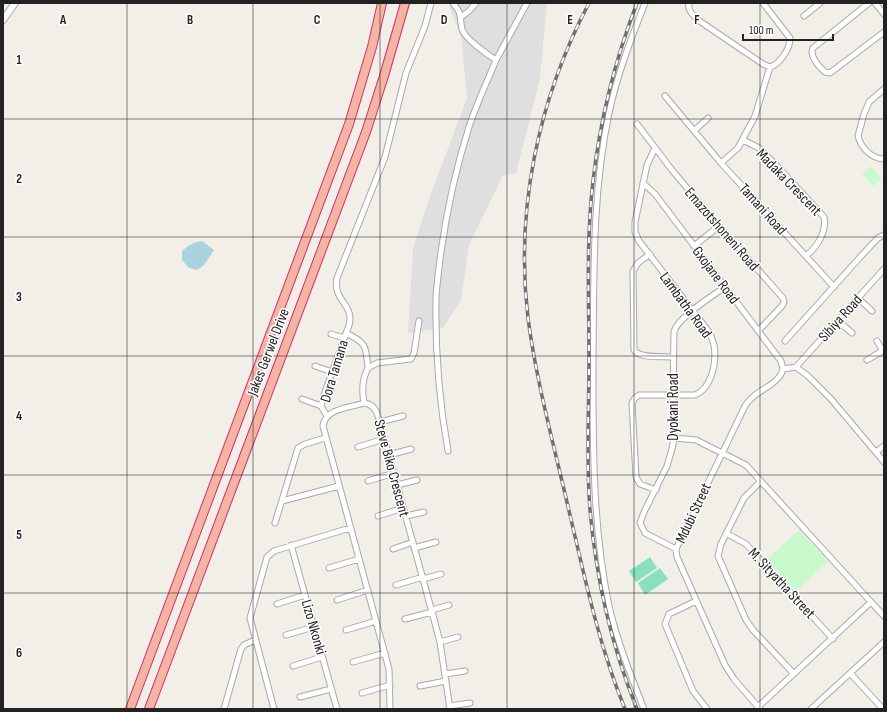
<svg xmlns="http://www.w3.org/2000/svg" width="887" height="712" viewBox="0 0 887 712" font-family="'Sofia Sans Condensed',sans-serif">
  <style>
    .residential { fill: #e0dfdf }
    .park { fill: #c8facc }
    .pitch { fill: #88e0be }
    .water { fill: #aad3df }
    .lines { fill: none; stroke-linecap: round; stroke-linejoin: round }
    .minor-casing { stroke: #a9a9a9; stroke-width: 7 }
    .tertiary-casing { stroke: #a9a9a9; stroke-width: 8 }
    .trunk-casing { stroke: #dc2a67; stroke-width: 10 }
    .minor { stroke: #fff; stroke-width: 5 }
    .tertiary { stroke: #fff; stroke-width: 6 }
    .trunk { stroke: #f2b4a3; stroke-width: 8 }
    .rail-casing { stroke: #707070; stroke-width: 3.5 }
    .rail { stroke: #fff; stroke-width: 2; stroke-dasharray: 6; stroke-linecap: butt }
    .grid { fill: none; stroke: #222; stroke-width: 1; stroke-opacity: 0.55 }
    .labels { text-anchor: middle; stroke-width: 3; stroke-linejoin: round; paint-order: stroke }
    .street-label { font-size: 15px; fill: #222; stroke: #fff }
    .grid-label { font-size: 13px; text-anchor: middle; font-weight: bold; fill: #222; stroke: #fff; stroke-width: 3; stroke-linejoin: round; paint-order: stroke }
  </style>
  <rect width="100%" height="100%" fill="#f2efe9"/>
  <!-- residential -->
  <path class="residential" d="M450 3H547L540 78 516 173 503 175 469 245 461 300 443 328 408 333 413 248 429 199 467 98 461 37 449 6Z"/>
  <!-- park -->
  <path class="park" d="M871 166 882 179 873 186 862 174Z
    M799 530 828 561 796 591 792 585 790 587 766 560Z"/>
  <!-- pitch -->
  <path class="pitch" d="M650 557 657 568 636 582 629 571Z
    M660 568 668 579 645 595 638 583Z"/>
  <!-- water -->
  <path class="water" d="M202 241 214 250 204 265 197 270 189 268 182 260V251C189 245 193 242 202 241Z"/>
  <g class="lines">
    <!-- minor casing -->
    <g class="minor-casing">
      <path id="minor" d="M453 3C463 15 459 16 462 29 464 38 488 55 496 60L527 3
        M689 3C687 10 693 15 698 20L763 64 770 67
        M763 3 790 38C790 49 780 64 770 67
        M869 3 813 48C809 56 819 67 825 72L830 73 884 32
        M875 3 884 14
        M804 16 820 3
        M461 17 469 11 476 3
        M884 89 869 102 864 114 858 136C861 148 872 159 884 159
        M665 96 721 163 834 287
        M637 124 672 170 719 226 783 298 784 302 782 306 758 331
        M694 131 708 118
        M743 140 759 148 779 168 824 217C827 232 817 247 806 256
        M655 148 647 165 635 222V232L639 241 709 332C711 336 713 341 714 345 717 362 712 388 695 395H639L635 398 632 403 636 477 640 484 656 490
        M721 163 738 148 755 116 770 67
        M643 183 655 194 781 361 783 369
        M694 246 719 226
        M650 254 638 263 633 271 634 350C640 359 663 356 673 357
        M858 298 872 311
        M838 321 852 333
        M346 333C348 329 350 324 350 318 350 303 333 299 337 278L385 157 406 73 425 26 431 3
        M331 334 344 338
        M785 341 862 255 878 238 884 235
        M877 341 883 351
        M867 360 884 350
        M315 366 332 372
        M796 367 884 269
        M783 369 796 367 808 376 831 399 884 462
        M302 399 321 406
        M364 403C362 392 362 379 368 368L377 363 411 359 414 353 419 321
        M327 416 321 406 323 398 346 333C367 343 366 347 368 368
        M380 422 403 416
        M674 438 696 440 746 465 871 602 758 707
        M358 447 384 439
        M448 451C439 400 435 348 436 297 437 282 439 267 441 252 447 209 456 168 469 127 476 105 487 82 496 60
        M876 452 884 446
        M389 455 411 449
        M368 481 394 473
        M761 481 744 498 721 544 718 556 746 620 753 630 794 674
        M397 485 417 480
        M282 501 339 486
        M378 516 403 508
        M406 516 424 512
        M275 523 298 448 305 444 325 438
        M726 533 746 544 833 639
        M291 545 337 709
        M414 548 436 542
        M393 549 413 542
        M676 549 645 533 640 523 644 512 667 466 672 449 674 438 673 395 674 332C677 318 712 296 725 287
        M329 568 359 559
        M423 579 441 574
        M396 585 423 577
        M337 600 368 590
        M696 601 669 614 665 624 693 691 707 709
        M871 602 884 616
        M277 604 305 595
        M432 610 449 605
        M405 619 432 612
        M346 630 376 621
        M286 635 314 627
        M440 642 458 637
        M353 662 385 653
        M293 666 322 657
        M850 673 883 709
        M445 674 465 671
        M420 686 446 681
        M362 693 390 685
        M300 697 331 689
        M449 706 470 703
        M224 709 241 649 244 645 255 640
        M274 709 250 618 267 557 274 551 350 528
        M390 709 389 669 323 426C325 408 350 408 364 403 372 404 376 409 378 416L432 612 440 642 450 709
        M644 709C631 676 617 641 609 606 592 524 593 441 593 358 594 276 592 194 609 113 617 75 631 39 645 3
        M760 709 734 679 725 665 677 557 676 549 745 406C754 390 779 386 783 369
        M811 709 884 642"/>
    </g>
    <!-- tertiary casing -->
    <g class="tertiary-casing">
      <path id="tertiary" d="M3 20 15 3"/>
    </g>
    <!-- trunk casing -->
    <g class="trunk-casing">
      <path id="trunk" d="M130 709 349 124 372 47 382 3
        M149 709 366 132 384 76 405 3"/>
    </g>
    <!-- minor -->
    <use href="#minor" class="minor"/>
    <!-- tertiary -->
    <use href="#tertiary" class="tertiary"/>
    <!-- trunk -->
    <use href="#trunk" class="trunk"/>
    <!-- rail casing -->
    <g class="rail-casing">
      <path id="rail" d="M589 3C538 100 515 210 528 318 536 379 552 438 566 498 583 569 597 641 625 709
        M637 3C615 60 600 120 593 181 586 241 589 302 589 362 589 411 586 460 590 510 596 578 611 645 637 709"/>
    </g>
    <!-- rail -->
    <use href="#rail" class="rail"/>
  </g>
  <!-- grid -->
  <path class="grid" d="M127 3V709M253 3V709M380 3V709M507 3V709M634 3V709M760 3V709M3 119H884M3 237H884M3 356H884M3 475H884M3 593H884"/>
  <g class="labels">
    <!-- street labels -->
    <g class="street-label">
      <text transform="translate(789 182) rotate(46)" y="5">Madaka Crescent</text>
      <text transform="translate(763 209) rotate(48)" y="5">Tamani Road</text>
      <text transform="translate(722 229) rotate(49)" y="5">Emazotshoneni Road</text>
      <text transform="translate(716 275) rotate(53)" y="5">Gxojane Road</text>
      <text transform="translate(686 305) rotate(54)" y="5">Lambatha Road</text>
      <text transform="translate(840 318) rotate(-48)" y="5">Sibiya Road</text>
      <text transform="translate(268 352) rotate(-69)" y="5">Jakes Gerwel Drive</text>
      <text transform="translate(334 371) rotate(-73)" y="5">Dora Tamana</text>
      <text transform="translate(673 407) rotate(-90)" y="5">Dyokani Road</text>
      <text transform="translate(392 468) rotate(75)" y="5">Steve Biko Crescent</text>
      <text transform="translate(693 513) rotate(-65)" y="5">Mdubi Street</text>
      <text transform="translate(782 583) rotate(47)" y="5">M. Sityatha Street</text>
      <text transform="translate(314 627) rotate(74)" y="5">Lizo Nkonki</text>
    </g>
  </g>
  <g class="grid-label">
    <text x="63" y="24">A</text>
    <text x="190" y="24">B</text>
    <text x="317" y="24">C</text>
    <text x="444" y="24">D</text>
    <text x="570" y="24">E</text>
    <text x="697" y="24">F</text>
    <text x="19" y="64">1</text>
    <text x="19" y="183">2</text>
    <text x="19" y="301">3</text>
    <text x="19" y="420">4</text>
    <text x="19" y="539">5</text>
    <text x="19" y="657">6</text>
  </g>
  <!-- border -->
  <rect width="887" height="712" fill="none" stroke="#222222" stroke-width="8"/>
  <!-- scale -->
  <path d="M743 34v6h90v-6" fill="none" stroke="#222222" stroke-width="2"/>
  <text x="749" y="34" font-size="12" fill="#222222" stroke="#ffffff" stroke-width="3" paint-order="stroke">100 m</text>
</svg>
